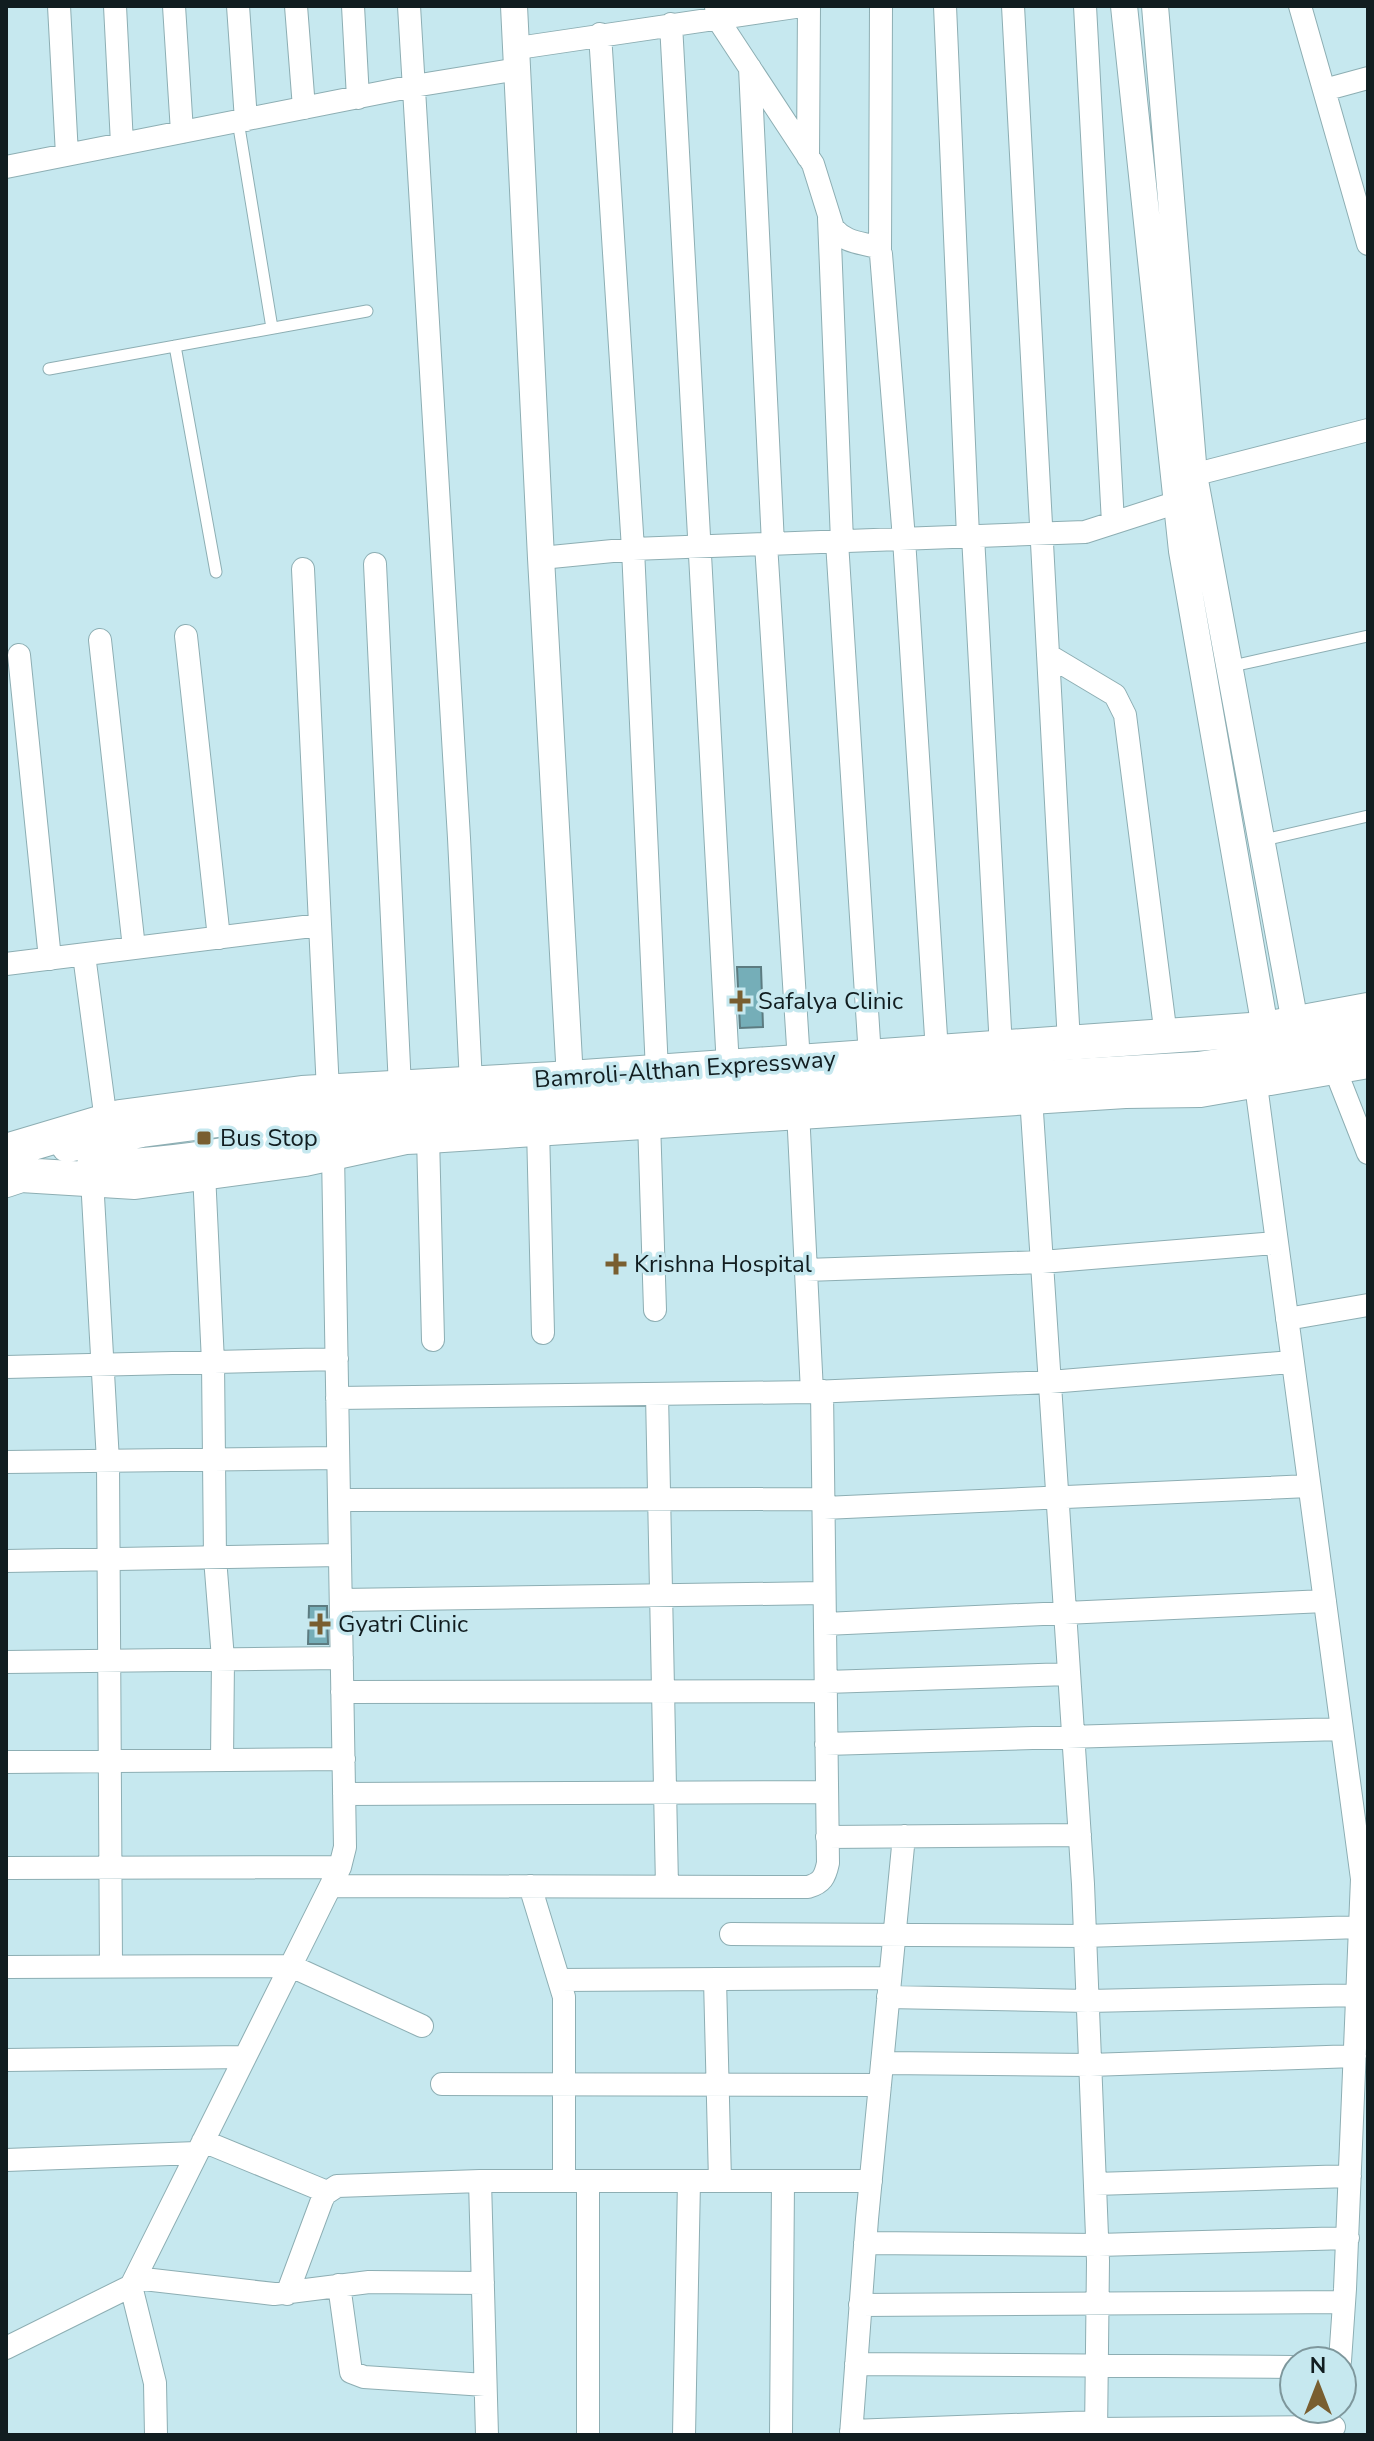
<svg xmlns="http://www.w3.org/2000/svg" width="1374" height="2441" viewBox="0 0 1374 2441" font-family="'Nunito Sans',sans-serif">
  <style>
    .building { fill: #75aeb8; stroke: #5c7b80; stroke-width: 2 }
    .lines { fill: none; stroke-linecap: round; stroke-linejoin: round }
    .service-casing { stroke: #8daeb3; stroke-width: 13 }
    .minor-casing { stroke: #8daeb3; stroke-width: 24 }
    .tertiary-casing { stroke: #8daeb3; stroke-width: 28 }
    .secondary-casing { stroke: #8daeb3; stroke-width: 32 }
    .primary-casing { stroke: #8daeb3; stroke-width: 36 }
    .service { stroke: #fff; stroke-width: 11 }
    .minor { stroke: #fff; stroke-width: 22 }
    .tertiary { stroke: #fff; stroke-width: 26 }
    .secondary { stroke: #fff; stroke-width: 30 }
    .primary { stroke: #fff; stroke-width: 34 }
    .poi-dot { fill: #795e30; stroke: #c6e8ef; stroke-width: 3 }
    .labels { text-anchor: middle; stroke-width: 7; stroke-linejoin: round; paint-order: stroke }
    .poi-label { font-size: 24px; fill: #111d20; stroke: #c6e8ef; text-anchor: start }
    .street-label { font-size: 24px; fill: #111d20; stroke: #c6e8ef }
  </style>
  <rect width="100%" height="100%" fill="#c6e8ef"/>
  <!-- building -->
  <path class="building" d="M737 967H761L763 1027 740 1028Z
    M309 1606H327L328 1644H308Z"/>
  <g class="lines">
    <!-- service casing -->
    <g class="service-casing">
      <path id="service" d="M238 121 272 328
        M175 346 216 572
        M49 369 367 311
        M1228 667 1368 636
        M1260 841 1368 816"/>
    </g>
    <!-- minor casing -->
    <g class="minor-casing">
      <path id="minor" d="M59 6 67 155
        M115 6 122 144
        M174 6 182 132
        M238 6 246 120
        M296 6 304 108
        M353 6 358 98
        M409 6 459 838 471 1083
        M716 6 717 18 813 164 833 228C846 243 859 242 877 247L881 254 904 539 937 1052
        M945 6 968 536
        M1013 6 1069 1043
        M1085 6 1113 523
        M1300 6 1368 244
        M671 24 728 1067
        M600 34 633 549 657 1071
        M518 48 802 6
        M750 68 773 544
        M1324 90 1368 78
        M808 157 809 6
        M6 167 414 86 518 69
        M829 218 842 541
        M880 250 881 6
        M1177 479 1368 430
        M973 536 1001 1048
        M837 542 870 1057
        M766 544 799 1062
        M541 558 633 549 1085 532 1175 503
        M375 564 400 1087
        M303 569 328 1091
        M186 636 219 938
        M100 640 134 948
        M19 655 50 959
        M1048 655 1115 695 1125 715 1166 1036
        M84 955 106 1121
        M6 964 320 925
        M1329 1054 1368 1153
        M1254 1070 1362 1879 1345 2289 1340 2361
        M1031 1097 1083 1884 1098 2261 1096 2435
        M798 1111 812 1392
        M649 1121 655 1310
        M538 1128 543 1333
        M428 1136 433 1340
        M204 1173 213 1362 215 1558 223 1659 222 1760
        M92 1179 108 1461 111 1966
        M806 1270 1042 1262 1276 1243
        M1287 1319 1368 1305
        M6 1367 337 1359
        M657 1394 667 1886
        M337 1398 812 1392 1050 1382 1292 1362
        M6 1462 338 1458
        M339 1500 823 1499
        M824 1508 1309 1486
        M6 1561 340 1555
        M341 1600 824 1593
        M825 1624 1325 1601
        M6 1662 342 1658
        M826 1682 1069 1674
        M342 1692 826 1691
        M826 1744 1342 1729
        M6 1762 344 1759
        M344 1794 827 1792
        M827 1837 1080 1835
        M6 1868 340 1867
        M331 1886 808 1887C822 1883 825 1877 828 1863L822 1391
        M530 1886 564 1997V2181
        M731 1934 1085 1936 1360 1927
        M6 1967 291 1966 422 2026
        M715 1979 720 2181
        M559 1980 890 1978
        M888 1997 1088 2001 1358 1995
        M6 2060 245 2057
        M882 2063 1090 2065 1355 2056
        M442 2084 880 2085
        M203 2141 327 2192
        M6 2160 197 2153
        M480 2181 487 2435
        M1095 2184 1350 2176
        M865 2243 1098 2245 1348 2238
        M135 2278 274 2294 369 2282 483 2283
        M339 2285 351 2372 364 2377 485 2385
        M131 2286 155 2383 156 2435
        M287 2294 322 2200 325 2194 337 2186 480 2181H871
        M860 2305 1344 2302
        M6 2348 131 2286 340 1867 345 1847 333 1153
        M856 2364 1294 2367
        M1096 2429 1334 2427
        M851 2431 1096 2422
        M588 2435V2181
        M684 2435 689 2181
        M781 2435 783 2181
        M851 2435 867 2219 904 1836"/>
    </g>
    <!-- tertiary casing -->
    <g class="tertiary-casing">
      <path id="tertiary" d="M514 6 541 558 571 1097
        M1124 6 1182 551 1268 1045
        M1155 6 1194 475 1298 1039"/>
    </g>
    <!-- secondary casing -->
    <g class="secondary-casing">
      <path id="secondary" d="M67 1147 142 1132 293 1112H405L1198 1067 1300 1052 1368 1037
        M92 1165C183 1165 276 1145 364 1122"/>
    </g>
    <!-- primary casing -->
    <g class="primary-casing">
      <path id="primary" d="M6 1151 120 1117 302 1093 555 1079 1265 1029 1368 1010
        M6 1180 21 1175 135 1182 305 1159 406 1137 428 1136 1125 1091 1200 1090 1368 1061"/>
    </g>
    <!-- service -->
    <use href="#service" class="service"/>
    <!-- minor -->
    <use href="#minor" class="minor"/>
    <!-- tertiary -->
    <use href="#tertiary" class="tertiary"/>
    <!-- secondary -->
    <use href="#secondary" class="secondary"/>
    <!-- primary -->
    <use href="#primary" class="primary"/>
  </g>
  <!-- markers -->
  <g class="poi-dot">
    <path d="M736 989h8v8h8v8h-8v8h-8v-8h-8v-8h8z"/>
    <rect x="196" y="1130" width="16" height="16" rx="4"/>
    <path d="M612 1252h8v8h8v8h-8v8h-8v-8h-8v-8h8z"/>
    <path d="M316 1612h8v8h8v8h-8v8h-8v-8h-8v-8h8z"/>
  </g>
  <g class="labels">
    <!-- poi labels -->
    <g class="poi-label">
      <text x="758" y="1009">Safalya Clinic</text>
      <text x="220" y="1146">Bus Stop</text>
      <text x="634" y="1272">Krishna Hospital</text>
      <text x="338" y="1632">Gyatri Clinic</text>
    </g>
    <!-- street labels -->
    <g class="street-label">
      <text transform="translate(685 1069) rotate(-4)" y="8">Bamroli-Althan Expressway</text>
    </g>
  </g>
  <!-- border -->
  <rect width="1374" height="2441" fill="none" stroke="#111d20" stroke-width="16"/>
  <!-- north arrow -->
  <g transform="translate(1318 2385)"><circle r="38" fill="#c6e8ef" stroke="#7e979c" stroke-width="2"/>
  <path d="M0-6L14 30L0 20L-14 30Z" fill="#795e30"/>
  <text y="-12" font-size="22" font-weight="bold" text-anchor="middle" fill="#111d20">N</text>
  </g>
</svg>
